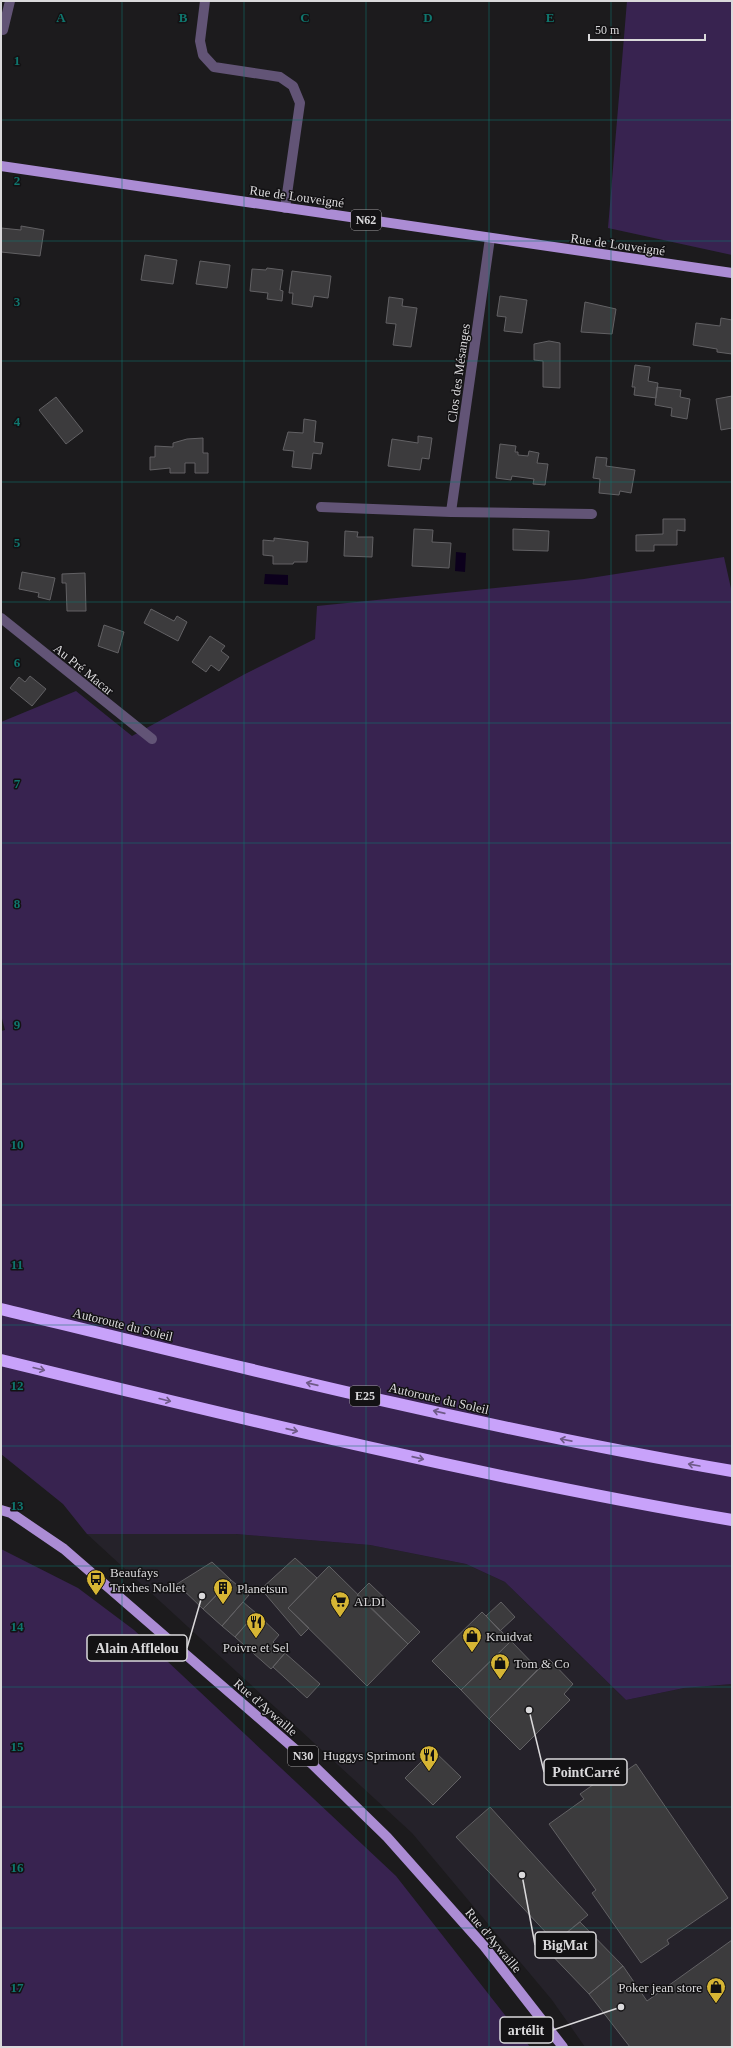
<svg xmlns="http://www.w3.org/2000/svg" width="733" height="2048" viewBox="0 0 733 2048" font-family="Georgia,serif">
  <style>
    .built { fill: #25222a }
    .green { fill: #382350 }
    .water { fill: #0c001c }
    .building { fill: #3c3b3d; stroke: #626164 }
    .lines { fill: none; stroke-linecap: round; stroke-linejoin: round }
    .minor { stroke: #625476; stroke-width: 10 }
    .major { stroke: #ab8cd4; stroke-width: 10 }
    .highway { stroke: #c8a2fa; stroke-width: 12 }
    .oneway { stroke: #6e5a87 }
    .grid { fill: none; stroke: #0f766e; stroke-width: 1; stroke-opacity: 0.55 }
    .labels { text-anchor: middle; stroke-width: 3; stroke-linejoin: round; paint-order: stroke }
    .shield { fill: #131214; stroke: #9e9d9f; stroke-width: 1 }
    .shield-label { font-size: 12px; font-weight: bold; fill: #dad9db }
    .street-label { font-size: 13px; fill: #dad9db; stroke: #131214 }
    .poi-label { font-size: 13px; fill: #dad9db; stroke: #131214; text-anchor: start }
    .grid-label { font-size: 13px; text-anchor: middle; font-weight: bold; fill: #0f766e; stroke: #131214; stroke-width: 3; stroke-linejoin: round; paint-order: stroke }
    .leader { fill: none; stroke: #dad9db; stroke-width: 1.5 }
    .callout-dot { fill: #dad9db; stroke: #131214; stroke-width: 1.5 }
    .callout { fill: #131214; stroke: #dad9db; stroke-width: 1.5 }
    .callout-label { font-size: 14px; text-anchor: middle; font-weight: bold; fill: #dad9db }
  </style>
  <rect width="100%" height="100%" fill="#1c1b1d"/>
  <!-- built -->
  <path class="built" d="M87 1534H236L370 1545 466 1564 505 1582 626 1700 684 1688 732 1684V2047H585L552 2000 412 1833Z"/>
  <!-- green -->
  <path class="green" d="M627 1H732V255L608 228Z
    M724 557 732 593V1684L684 1688 626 1700 505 1582 466 1564 370 1545 236 1534H87L63 1504 1 1454V1031L5 1030 1 1015V722L76 691 132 736 245 674 315 639 317 606 584 579Z
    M1 1549 78 1588 134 1630 396 1876 530 2047H1Z"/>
  <!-- water -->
  <path class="water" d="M456 552 466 553 465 572 455 571Z
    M265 574 288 575V585L264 584Z"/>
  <!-- building -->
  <path class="building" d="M21 226 44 230 40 256 1 252V228L21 230Z
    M145 255 177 260 173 284 141 280Z
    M200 261 230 265 227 288 196 284Z
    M267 268 283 270 280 290 283 291 282 301 267 299 268 293 250 291 252 269 266 270Z
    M292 271 331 276 328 298 314 296 312 307 292 304 293 293H289Z
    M500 296 527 300 522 333 504 331 506 317 497 316Z
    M389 297 403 299 402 306 417 308 411 347 393 345 396 324 386 323Z
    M585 302 616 309 612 334 581 332Z
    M721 318 732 320V354L717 352V349L693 345 696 323 720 326Z
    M549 341 560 343V388L543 387V361L534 360V344Z
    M635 365 650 367 648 381 658 383 656 398 634 395 635 387H632Z
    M657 387 681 390 680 397 690 399 687 419 671 416 672 408 655 405Z
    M732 396V428L721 430 716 399Z
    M56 397 83 431 66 444 39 410Z
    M304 419 316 421 314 442 323 443 321 454 313 453 311 469 292 467 294 451 283 450 288 432 303 433Z
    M418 436 432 438 429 459 422 458 420 470 388 466 392 439 418 443Z
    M203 438V453H208V473H195V463H185V473H170V468L150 470V457H155V446L173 447V443L187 439Z
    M500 444 516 446 515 452H518V455L528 456 529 451 539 453 537 463 548 464 545 485 533 484 534 479 512 476 511 480 496 478Z
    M596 457 607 458 606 466 635 470 631 493 620 491 619 495 599 493 600 479 593 478Z
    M663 519H685V531L677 530V545H654V551H636V535L663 534Z
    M414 529 433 530 432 542 451 543 449 568 412 566Z
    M513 529 549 531 548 551 513 550Z
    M345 531 358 532 357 537H373L372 557 344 556Z
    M274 538 308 542 307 562H294L293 564H273V556L263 555V540L274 541Z
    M22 572 55 578 50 600 38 597 39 593 19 589Z
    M85 573 86 611H67L66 583H62V574Z
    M151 609 174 621 177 616 187 622 178 641 144 623Z
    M104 625 124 632 118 653 98 646Z
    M210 636 225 646 221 651 229 657 219 671 211 665 206 672 192 662Z
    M30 676 46 689 32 706 10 688 19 677 25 682Z
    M295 1558 317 1578 288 1608 309 1628 301 1636 261 1589Z
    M212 1562 231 1580 203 1609 177 1584Z
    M329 1566 408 1644 367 1686 288 1608Z
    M231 1580 249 1595 222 1626 203 1609Z
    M369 1583 420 1632 408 1644 357 1595Z
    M243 1602 256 1613 235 1637 222 1626Z
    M501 1602 515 1617 500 1631 486 1616Z
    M482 1612 511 1641 461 1690 432 1661Z
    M256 1613 279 1635 273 1642 285 1653 271 1669 235 1637Z
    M511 1641 538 1669 489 1719 461 1690Z
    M285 1653 320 1684 307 1698 273 1667Z
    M549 1659 573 1684 564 1694 570 1700 520 1750 489 1719Z
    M433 1750 461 1777 433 1805 405 1778Z
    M636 1764 728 1898 667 1940 669 1944 641 1963 592 1893 596 1890 549 1824 584 1799 580 1794 604 1777 608 1783Z
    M490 1807 588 1915 555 1942 456 1837Z
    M580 1922 623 1966 589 1994 544 1947 555 1942Z
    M732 1940 731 2047H630L589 1994 623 1966 647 2001Z"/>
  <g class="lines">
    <!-- minor -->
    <path class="minor" d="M205 1 200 41 203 55 214 67 280 77 293 86 300 103 285 208
      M3 30 10 1
      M321 507 451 512 592 514
      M451 512 490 238
      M1 618 152 739"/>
    <!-- major -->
    <path class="major" d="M1 166 732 273
      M1 1510 11 1513 64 1549 312 1764 387 1837 484 1946 563 2047"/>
    <!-- highway -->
    <path class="highway" d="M1 1309C243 1368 486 1429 732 1471
      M1 1360C243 1419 486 1478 732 1520"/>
  </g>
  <!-- one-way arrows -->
  <defs><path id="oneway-shaft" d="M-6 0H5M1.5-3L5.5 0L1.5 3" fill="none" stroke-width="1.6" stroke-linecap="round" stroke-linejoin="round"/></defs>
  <g class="oneway">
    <use href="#oneway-shaft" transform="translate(39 1369) rotate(14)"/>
    <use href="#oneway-shaft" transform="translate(312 1384) rotate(-167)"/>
    <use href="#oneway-shaft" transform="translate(165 1400) rotate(14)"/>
    <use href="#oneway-shaft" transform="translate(439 1412) rotate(-167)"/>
    <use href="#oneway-shaft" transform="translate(292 1430) rotate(13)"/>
    <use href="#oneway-shaft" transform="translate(566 1440) rotate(-169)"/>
    <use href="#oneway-shaft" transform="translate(418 1458) rotate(13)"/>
    <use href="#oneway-shaft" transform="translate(694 1465) rotate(-170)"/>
  </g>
  <!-- grid -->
  <path class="grid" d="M122 1V2047M244 1V2047M366 1V2047M489 1V2047M611 1V2047M1 120H732M1 241H732M1 361H732M1 482H732M1 602H732M1 723H732M1 843H732M1 964H732M1 1084H732M1 1205H732M1 1325H732M1 1446H732M1 1566H732M1 1687H732M1 1807H732M1 1928H732"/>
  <!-- icons -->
  <defs>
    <g id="bus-pin" transform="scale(1)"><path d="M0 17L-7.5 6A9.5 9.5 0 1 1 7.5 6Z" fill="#d6b534" stroke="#131214"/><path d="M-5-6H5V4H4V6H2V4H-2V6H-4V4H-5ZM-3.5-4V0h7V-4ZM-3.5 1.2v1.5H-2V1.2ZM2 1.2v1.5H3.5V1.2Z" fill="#111"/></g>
    <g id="building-pin" transform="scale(1)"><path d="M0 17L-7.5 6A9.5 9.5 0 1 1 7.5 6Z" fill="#d6b534" stroke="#131214"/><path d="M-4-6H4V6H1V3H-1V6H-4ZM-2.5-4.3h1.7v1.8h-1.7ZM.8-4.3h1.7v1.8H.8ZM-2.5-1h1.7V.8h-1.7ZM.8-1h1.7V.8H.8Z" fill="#111"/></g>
    <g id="supermarket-pin" transform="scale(1)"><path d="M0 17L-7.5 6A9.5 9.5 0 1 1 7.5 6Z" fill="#d6b534" stroke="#131214"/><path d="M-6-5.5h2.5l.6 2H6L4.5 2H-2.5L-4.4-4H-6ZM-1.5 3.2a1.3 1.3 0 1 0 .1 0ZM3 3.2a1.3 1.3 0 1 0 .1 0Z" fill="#111"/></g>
    <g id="restaurant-pin" transform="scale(1)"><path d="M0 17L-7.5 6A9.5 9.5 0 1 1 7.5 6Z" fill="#d6b534" stroke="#131214"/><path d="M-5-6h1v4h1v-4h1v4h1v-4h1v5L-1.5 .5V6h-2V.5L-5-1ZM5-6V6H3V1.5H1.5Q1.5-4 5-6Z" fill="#111"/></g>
    <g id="shop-pin" transform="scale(1)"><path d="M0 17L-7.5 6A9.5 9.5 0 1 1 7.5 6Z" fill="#d6b534" stroke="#131214"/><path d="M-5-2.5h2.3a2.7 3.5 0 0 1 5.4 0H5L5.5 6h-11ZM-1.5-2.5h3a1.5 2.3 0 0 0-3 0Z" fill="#111"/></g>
  </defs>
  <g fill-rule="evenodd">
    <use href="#bus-pin" x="96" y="1579"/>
    <use href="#building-pin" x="223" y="1588"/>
    <use href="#supermarket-pin" x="340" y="1601"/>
    <use href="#restaurant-pin" x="256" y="1622"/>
    <use href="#shop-pin" x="472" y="1636"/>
    <use href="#shop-pin" x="500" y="1663"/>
    <use href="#restaurant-pin" x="429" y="1755"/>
    <use href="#shop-pin" x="716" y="1987"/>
  </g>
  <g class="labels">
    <!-- shield labels -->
    <g class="shield">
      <rect x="351" y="210" width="30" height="20" rx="3"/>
      <rect x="350" y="1386" width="30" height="20" rx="3"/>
      <rect x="288" y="1746" width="30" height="20" rx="3"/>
    </g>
    <g class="shield-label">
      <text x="366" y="224">N62</text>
      <text x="365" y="1400">E25</text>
      <text x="303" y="1760">N30</text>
    </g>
    <!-- street labels -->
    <g class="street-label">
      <text transform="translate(297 196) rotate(8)" y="5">Rue de Louveigné</text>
      <text transform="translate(618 244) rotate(8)" y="5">Rue de Louveigné</text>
      <text transform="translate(458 373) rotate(-82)" y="5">Clos des Mésanges</text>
      <text transform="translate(84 669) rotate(39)" y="5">Au Pré Macar</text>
      <text transform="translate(123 1324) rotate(14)" y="5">Autoroute du Soleil</text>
      <text transform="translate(439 1398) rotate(13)" y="5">Autoroute du Soleil</text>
      <text transform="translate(266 1707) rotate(41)" y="5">Rue d'Aywaille</text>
      <text transform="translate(494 1940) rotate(50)" y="5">Rue d'Aywaille</text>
    </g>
    <!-- poi labels -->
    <g class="poi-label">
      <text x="110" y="1577">Beaufays<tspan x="110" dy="15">Trixhes Nollet</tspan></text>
      <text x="237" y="1593">Planetsun</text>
      <text x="354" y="1606">ALDI</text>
      <text x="486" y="1641">Kruidvat</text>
      <text x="256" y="1652" text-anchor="middle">Poivre et Sel</text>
      <text x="514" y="1668">Tom &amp; Co</text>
      <text x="415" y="1760" text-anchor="end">Huggys Sprimont</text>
      <text x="702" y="1992" text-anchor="end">Poker jean store</text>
    </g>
  </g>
  <g class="grid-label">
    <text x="61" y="22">A</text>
    <text x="183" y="22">B</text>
    <text x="305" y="22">C</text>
    <text x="428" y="22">D</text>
    <text x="550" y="22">E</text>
    <text x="17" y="65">1</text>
    <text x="17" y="185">2</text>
    <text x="17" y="306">3</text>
    <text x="17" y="426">4</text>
    <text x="17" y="547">5</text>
    <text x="17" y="667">6</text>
    <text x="17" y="788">7</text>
    <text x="17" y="908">8</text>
    <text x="17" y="1029">9</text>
    <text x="17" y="1149">10</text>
    <text x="17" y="1269">11</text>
    <text x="17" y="1390">12</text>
    <text x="17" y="1510">13</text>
    <text x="17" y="1631">14</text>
    <text x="17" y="1751">15</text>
    <text x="17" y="1872">16</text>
    <text x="17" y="1992">17</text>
  </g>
  <!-- callouts -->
  <path class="leader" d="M202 1596L187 1648M529 1710L544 1772M522 1875L535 1945M621 2007L553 2030"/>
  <g class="callout-dot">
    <circle cx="202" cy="1596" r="4"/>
    <circle cx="529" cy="1710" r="4"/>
    <circle cx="522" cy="1875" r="4"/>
    <circle cx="621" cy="2007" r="4"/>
  </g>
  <g class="callout">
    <rect x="87" y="1635" width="100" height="26" rx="4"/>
    <rect x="544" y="1759" width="83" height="26" rx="4"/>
    <rect x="535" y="1932" width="61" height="26" rx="4"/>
    <rect x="500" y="2017" width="53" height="26" rx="4"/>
  </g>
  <g class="callout-label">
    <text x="137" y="1653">Alain Afflelou</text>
    <text x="586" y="1777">PointCarré</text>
    <text x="565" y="1950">BigMat</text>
    <text x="526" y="2035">artélit</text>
  </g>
  <!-- border -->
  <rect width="733" height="2048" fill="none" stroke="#dad9db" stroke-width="4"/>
  <!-- scale -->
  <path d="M589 34v6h116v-6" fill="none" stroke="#dad9db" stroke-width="2"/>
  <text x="595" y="34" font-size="12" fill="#dad9db" stroke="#131214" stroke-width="3" paint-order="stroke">50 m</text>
</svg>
